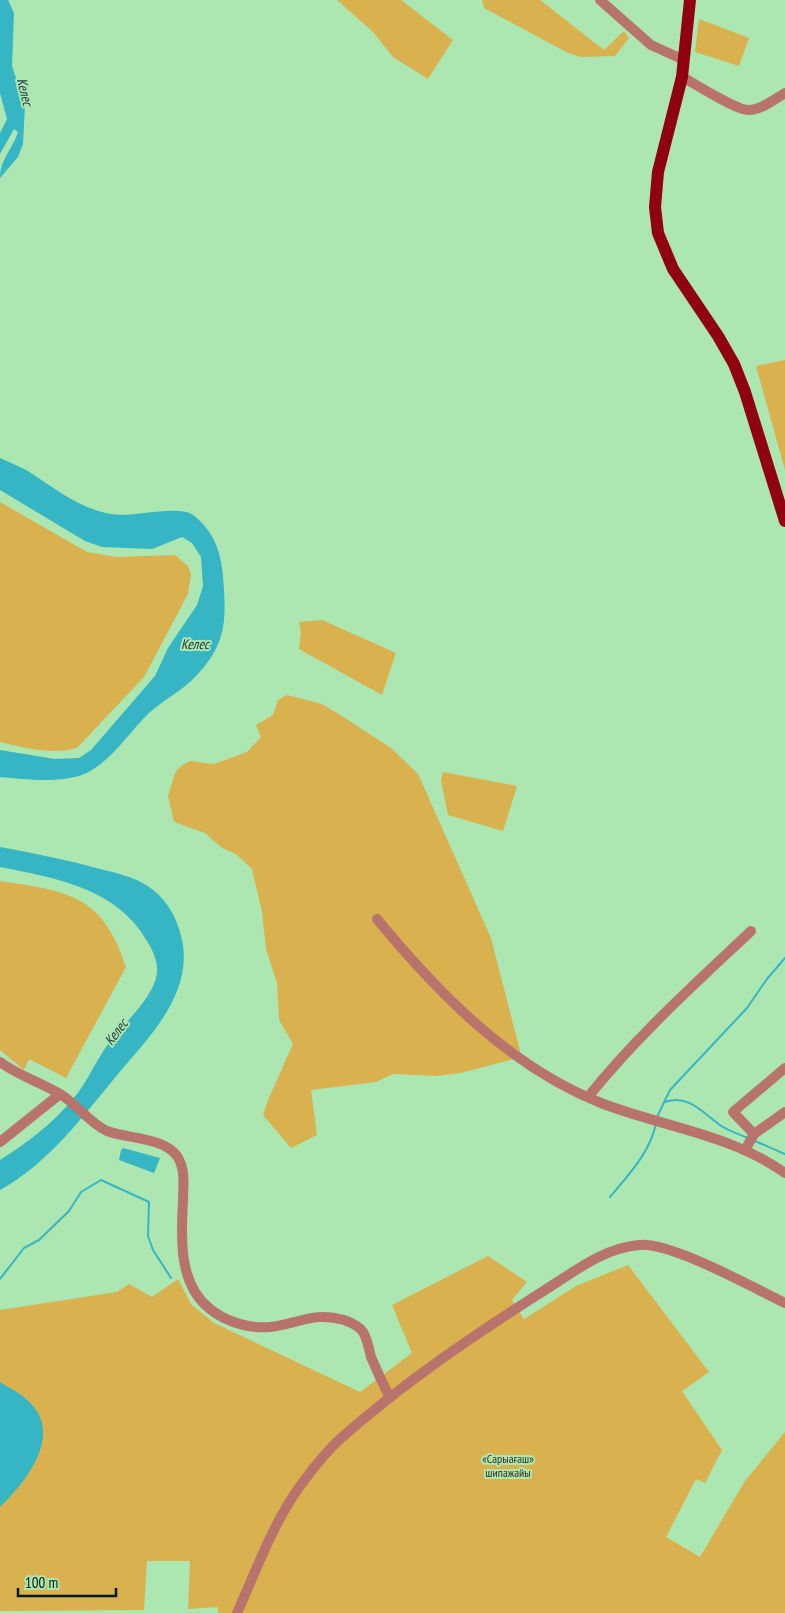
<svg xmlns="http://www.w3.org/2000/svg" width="785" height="1613" viewBox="0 0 785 1613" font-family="'PT Sans Narrow',sans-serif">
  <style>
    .green { fill: #d9b14f }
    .water { fill: #36b5c4 }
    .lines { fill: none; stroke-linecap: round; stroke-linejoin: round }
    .stream { stroke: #36b5c4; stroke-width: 2 }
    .minor { stroke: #b8746c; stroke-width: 10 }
    .major { stroke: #90020e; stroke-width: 12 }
    .labels { text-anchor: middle; stroke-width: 4; stroke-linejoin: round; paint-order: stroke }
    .park-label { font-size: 12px; fill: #372e1b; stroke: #ace6b1 }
    .water-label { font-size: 14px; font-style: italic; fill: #254044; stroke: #ace6b1 }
  </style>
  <rect width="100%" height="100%" fill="#ace6b1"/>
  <!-- green -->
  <path class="green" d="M337 0H401L453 40 428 79 393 57 373 32Z
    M482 0H540L604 50 624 31 629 38 615 56 581 57 568 53 484 8Z
    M699 19 749 38 739 66 695 52Z
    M785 360V470L756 366Z
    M0 502 87 552 117 557 175 555 188 566 191 575 188 594 144 677 77 748C52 755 25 748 0 742Z
    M322 620 396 653 382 695 299 649 301 632 299 622Z
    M287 695 322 704 345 718 391 748 418 774 491 938 520 1051 514 1059 461 1073 436 1076 393 1074 376 1082 311 1090 317 1135 291 1148 263 1115 268 1100 293 1044 279 1020 277 983 266 949 262 912 252 869 236 854 222 848 205 833 174 822 168 796 175 773 181 766 190 761 214 764 247 752 261 737 256 725 273 715 278 700Z
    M443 772 517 786 503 831 448 815 441 781Z
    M0 881C68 891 103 895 126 967L66 1078 29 1059 24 1070 0 1050Z
    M488 1256 527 1282 512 1300 524 1319 576 1286 628 1265 709 1372 682 1391 722 1450 705 1483 696 1479 666 1537 700 1557 745 1481 785 1432V1613H218V1607L188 1609 190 1561H147L144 1610 0 1611V1310L117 1292 129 1284 152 1297 178 1279 191 1304 214 1323 360 1392 412 1353 392 1305Z"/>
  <!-- water -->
  <path class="water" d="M0 0H8L14 13 12 66 25 105 23 144 18 157 0 178C0 160 12 150 18 132L14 129 0 154V133L7 119 0 93Z
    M0 458C10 463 22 467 31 473 55 489 81 509 111 514 132 518 178 504 193 515 214 531 221 552 223 577 227 623 226 647 191 681 178 693 162 701 149 713 127 734 109 766 79 776 56 783 24 779 0 777V750L55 759 79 758 91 750 155 676 168 648 197 605 203 586 201 557 192 543 182 537 152 549 102 547 85 541 0 490Z
    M0 847C34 853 67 860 100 869 116 873 135 877 149 887 164 897 174 913 179 929 199 987 152 1034 118 1074 83 1116 49 1163 0 1190V1160C26 1144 53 1123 73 1099 87 1083 95 1062 108 1044 122 1025 154 998 157 973 158 961 153 951 147 941 117 888 55 878 0 867Z
    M123 1148 160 1158 154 1173 119 1160 121 1150Z
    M0 1382C9 1388 19 1392 26 1399 66 1432 27 1481 0 1507Z"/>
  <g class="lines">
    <!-- stream -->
    <path class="stream" d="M665 1102C688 1094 702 1112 720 1125 728 1131 739 1134 748 1138
      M657 1117 670 1090 747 1008 767 979 785 958
      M755 1141 785 1154
      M610 1197C629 1174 649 1154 656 1124
      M0 1279 24 1248 39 1240 69 1211 81 1192 101 1180 149 1202 148 1236 153 1250 171 1278"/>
    <!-- minor -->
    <path class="minor" d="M600 0 651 45 684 60
      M682 77C696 84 735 110 749 110 761 110 775 99 785 93
      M377 919C438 993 510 1067 601 1103 663 1127 730 1134 785 1173
      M0 1062C19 1076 40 1082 60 1094 77 1104 89 1123 107 1131 128 1139 163 1137 177 1156 186 1169 183 1186 183 1200 181 1237 178 1284 210 1309 226 1322 250 1329 270 1327 298 1324 314 1311 344 1320 350 1322 359 1326 363 1332 367 1338 369 1349 371 1357 377 1371 383 1384 390 1398
      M588 1097C637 1036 695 984 751 931
      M754 1134 733 1112 785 1068
      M0 1142 60 1094
      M745 1150 754 1134 785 1112
      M237 1613C257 1569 274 1520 303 1482 314 1467 326 1452 340 1439 403 1383 474 1335 545 1290 574 1272 603 1248 639 1245 671 1242 752 1287 785 1303"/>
    <!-- major -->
    <path class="major" d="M690 0 682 77 658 172 655 207 658 233 673 269 718 336 734 364 745 392 785 521"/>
  </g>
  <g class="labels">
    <!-- park labels -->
    <g class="park-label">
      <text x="508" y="1463">«Сарыағаш»<tspan x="508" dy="14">шипажайы</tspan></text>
    </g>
    <!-- water labels -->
    <g class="water-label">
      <text transform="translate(25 92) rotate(76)" y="5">Келес</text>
      <text x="195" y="649">Келес</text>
      <text transform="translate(116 1032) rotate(-53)" y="5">Келес</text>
    </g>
  </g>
  <!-- scale -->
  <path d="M18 1588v8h98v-8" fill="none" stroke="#031805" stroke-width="2.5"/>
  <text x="25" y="1588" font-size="15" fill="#031805" stroke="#ace6b1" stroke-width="4" paint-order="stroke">100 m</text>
</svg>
